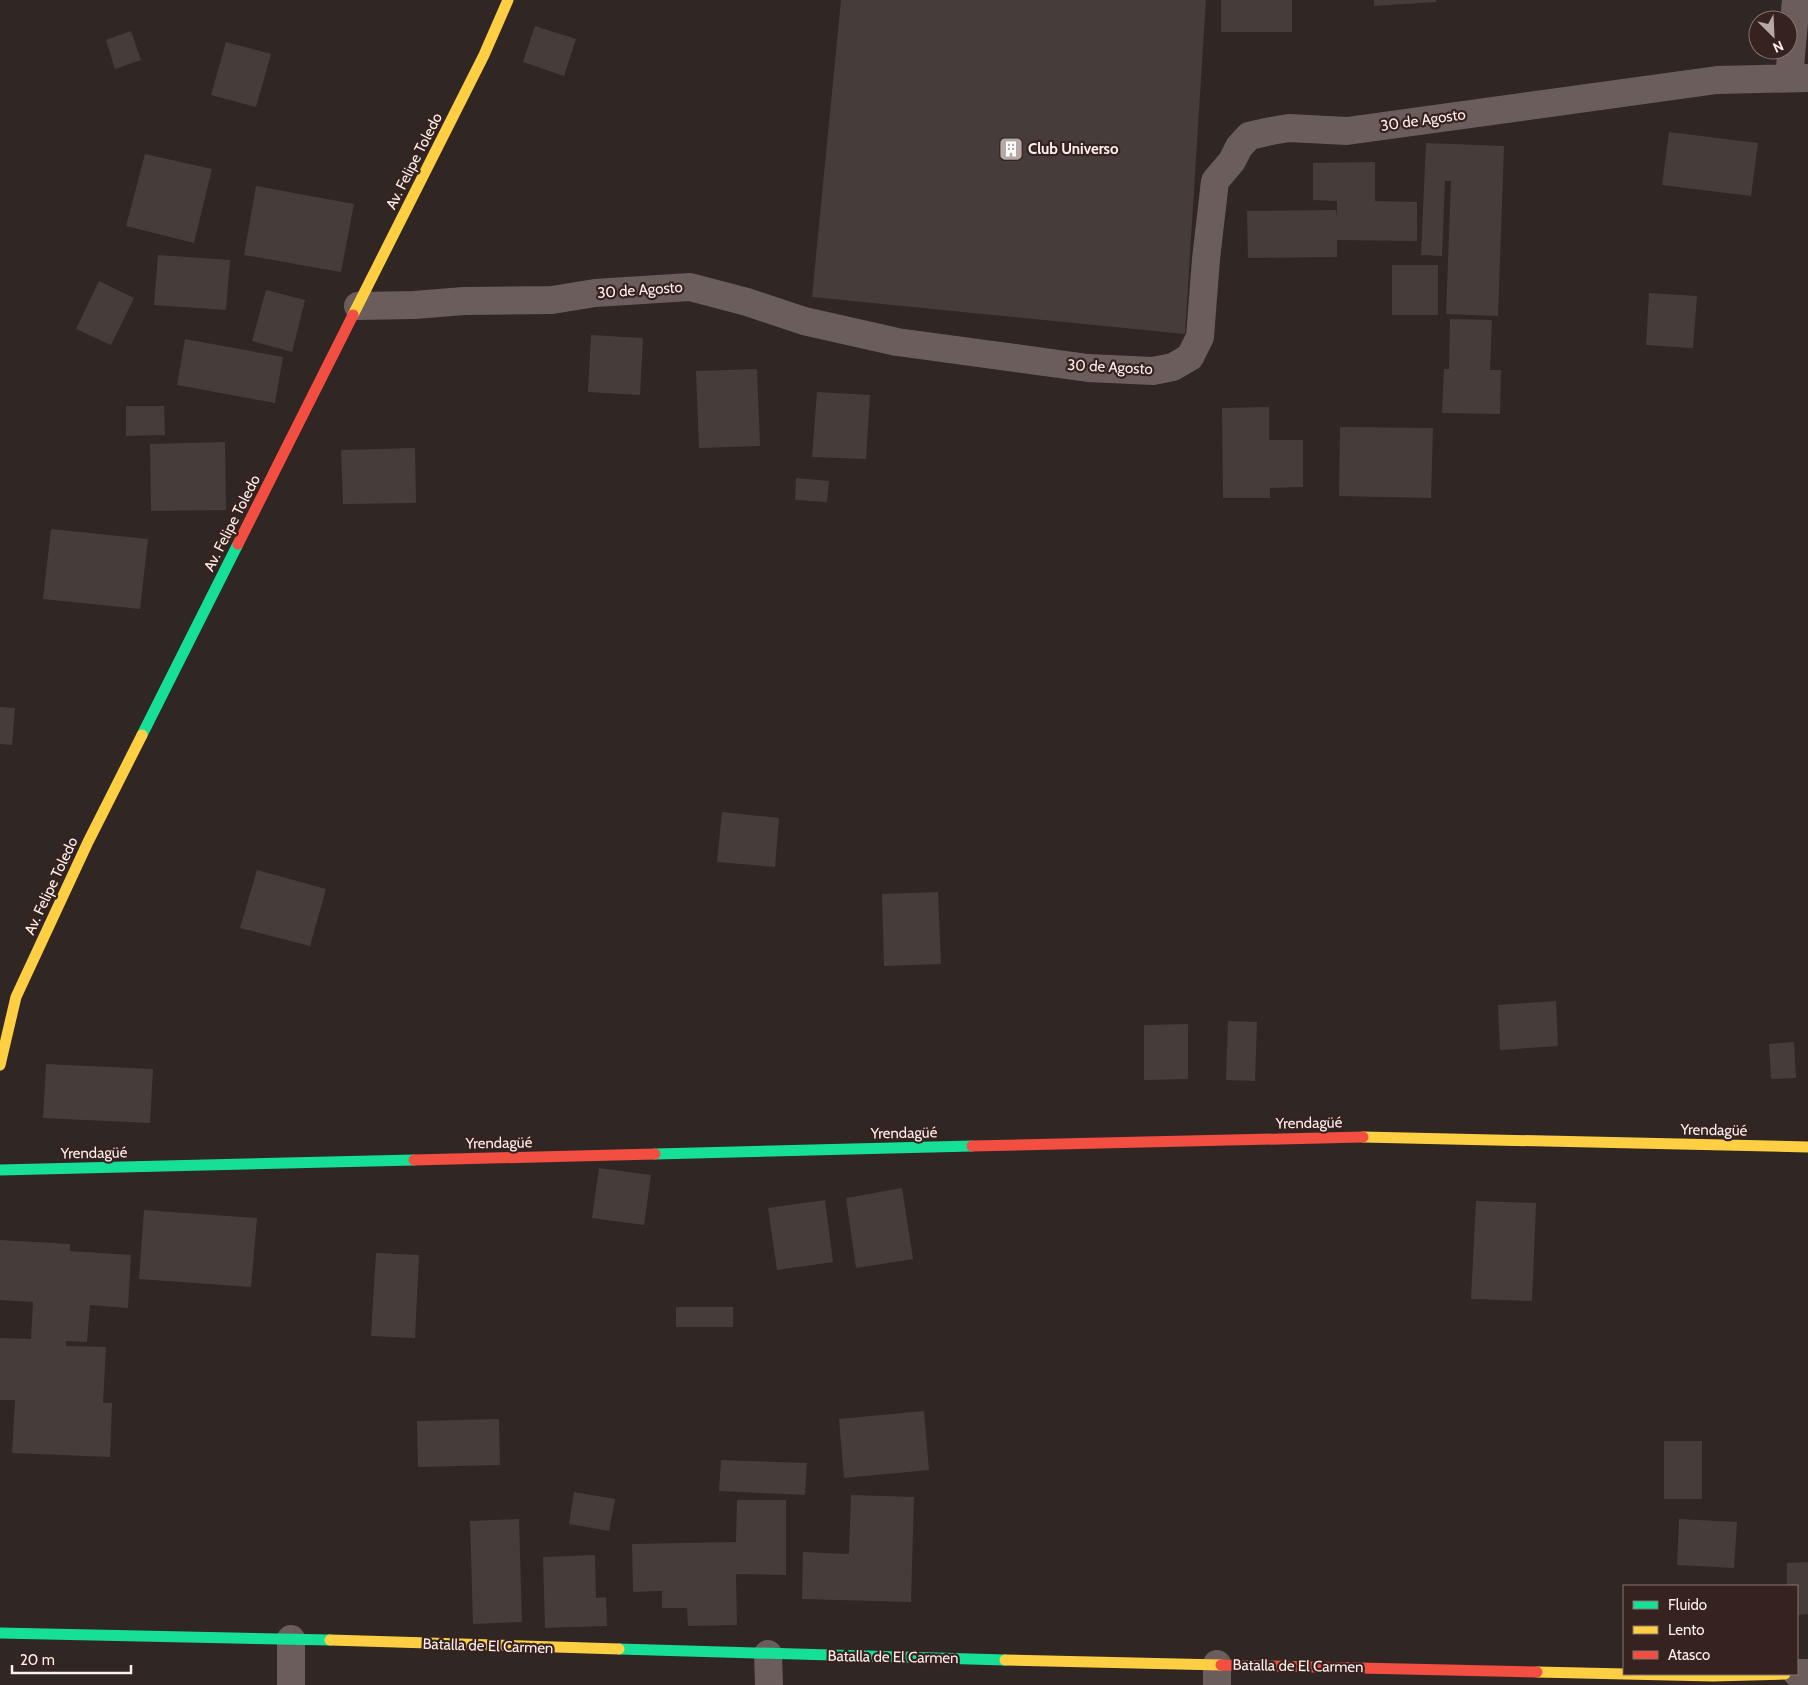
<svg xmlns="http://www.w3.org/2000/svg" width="1808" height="1685" viewBox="0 0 1808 1685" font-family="Cabin,sans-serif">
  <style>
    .building { fill: #463d3b }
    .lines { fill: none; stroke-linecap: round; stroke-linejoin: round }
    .street { stroke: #6b5d5b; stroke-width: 28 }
    .fast { stroke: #16e098; stroke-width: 11 }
    .slow { stroke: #ffcf43; stroke-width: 11 }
    .jam { stroke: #f24e42; stroke-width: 11 }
    .labels { text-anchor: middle; stroke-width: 4.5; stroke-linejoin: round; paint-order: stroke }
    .street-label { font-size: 15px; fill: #fdefeb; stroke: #36221e }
    .poi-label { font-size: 15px; font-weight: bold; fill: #fdefeb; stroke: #36221e; text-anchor: start }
  </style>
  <rect width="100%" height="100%" fill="#302624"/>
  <!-- building -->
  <path class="building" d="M841 0H1206L1185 334 812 297Z
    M1221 0H1292V32H1221Z
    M1374 0H1436V2L1374 6Z
    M535 26 576 39 564 76 523 62Z
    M131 31 141 60 115 69 106 40Z
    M226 42 271 54 256 107 211 95Z
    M1669 132 1758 143 1751 196 1662 185Z
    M1426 143 1504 146 1498 316 1446 314 1451 181H1445L1442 256 1421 255Z
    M145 154 212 169 194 243 126 226Z
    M1375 162V201L1417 202V241L1337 240V257L1248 258 1247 211 1336 210 1337 216V201L1313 200V163Z
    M256 186 354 204 341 272 244 255Z
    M158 255 230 260 226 310 154 305Z
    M1392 265H1438V315H1392Z
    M99 281 134 298 111 345 76 329Z
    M266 290 305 300 292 352 252 341Z
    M1649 293 1697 296 1693 348 1646 345Z
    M1450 319 1492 320 1490 370H1501L1500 414 1442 413 1444 369H1449Z
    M591 335 643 338 640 395 588 392Z
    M185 339 283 357 275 403 177 385Z
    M757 369 760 446 699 448 696 371Z
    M817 392 870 395 866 459 812 457Z
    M126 406H164L165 435 126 436Z
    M1269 407V440H1303V487L1270 488V498H1223L1222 408Z
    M1340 427 1433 428 1431 498 1339 496Z
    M225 442 226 510 151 511 150 444Z
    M415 448 416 503 343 504 341 450Z
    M796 478 829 481 827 502 795 500Z
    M51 529 148 539 140 609 43 599Z
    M0 707 15 708 12 745 0 744Z
    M722 812 779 818 775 867 717 862Z
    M257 870 326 889 310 946 240 928Z
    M938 892 941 964 884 966 882 894Z
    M1556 1001 1558 1046 1500 1050 1498 1005Z
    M1228 1021 1257 1022 1255 1081 1226 1080Z
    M1188 1024V1079L1144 1080V1025Z
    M1794 1042 1796 1078 1771 1079 1769 1044Z
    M46 1064 153 1069 150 1123 43 1118Z
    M599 1168 651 1175 644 1225 592 1218Z
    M902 1188 913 1259 856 1268 846 1198Z
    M825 1200 833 1262 777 1270 768 1208Z
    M1476 1201 1536 1203 1532 1301 1471 1299Z
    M144 1210 257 1218 251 1287 139 1279Z
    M0 1240 70 1244V1251L131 1255 128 1308 90 1305 87 1342 66 1341V1346L106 1347 103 1403H112L110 1457 12 1453 15 1400H0V1338L31 1339 33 1302 0 1300Z
    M376 1253 419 1255 415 1338 371 1336Z
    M676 1307H733V1327H676Z
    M924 1411 929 1470 844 1478 839 1419Z
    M499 1419 500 1465 418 1467 417 1421Z
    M1664 1441H1702V1499H1664Z
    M721 1460 807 1463 805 1495 719 1491Z
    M574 1492 615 1499 609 1531 569 1524Z
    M851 1495 914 1497 911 1602 802 1599 803 1552 849 1554Z
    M737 1500H786V1575L736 1574 737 1625 688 1626 687 1608H662V1591L633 1592 632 1544 736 1542Z
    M519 1519 522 1622 473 1624 470 1521Z
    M1679 1519 1737 1522 1734 1568 1677 1565Z
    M595 1555 596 1598 606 1597 607 1626 545 1628 543 1557Z
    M1808 1562V1614L1797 1615V1586H1787V1563Z"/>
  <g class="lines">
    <!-- street -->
    <path class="street" d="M1789 78 1796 0
      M358 306 414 305 464 301 552 300 595 293 690 287 747 302 804 321 897 342 1088 368 1153 371 1173 367 1190 357 1200 337 1206 259 1215 181 1232 161 1239 147 1249 136 1271 131 1289 128 1347 131 1717 80 1808 78
      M291 1639V1685
      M768 1654 769 1685
      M1217 1664V1685
      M1797 1673H1808"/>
    <!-- fast -->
    <path class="fast" d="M142 735 238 544
      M655 1154 972 1146
      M0 1170 414 1160
      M0 1633 330 1640
      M619 1649 1005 1660"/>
    <!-- slow -->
    <path class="slow" d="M353 315 484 55 508 0
      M0 1065 16 997 88 842 142 735
      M1363 1137 1808 1147
      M330 1640 619 1649
      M1005 1660 1221 1665
      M1537 1672 1713 1676 1785 1674"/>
    <!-- jam -->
    <path class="jam" d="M238 544 353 315
      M972 1146 1363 1137
      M414 1160 655 1154
      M1221 1665 1537 1672"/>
  </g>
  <!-- icons -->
  <defs>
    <g id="building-square" transform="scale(1.25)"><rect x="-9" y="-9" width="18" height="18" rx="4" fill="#b5a9a5" stroke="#36221e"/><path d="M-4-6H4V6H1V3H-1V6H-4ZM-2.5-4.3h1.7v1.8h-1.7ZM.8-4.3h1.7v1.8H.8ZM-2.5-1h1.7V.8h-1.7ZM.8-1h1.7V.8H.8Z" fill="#fff"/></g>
  </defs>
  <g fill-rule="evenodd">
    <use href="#building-square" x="1011" y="149"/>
  </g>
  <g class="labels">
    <!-- street labels -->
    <g class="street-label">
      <text transform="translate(1423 120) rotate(-8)" y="5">30 de Agosto</text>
      <text transform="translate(414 161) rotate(-63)" y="5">Av. Felipe Toledo</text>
      <text transform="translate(640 290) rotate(-4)" y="5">30 de Agosto</text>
      <text transform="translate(1110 367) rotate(3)" y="5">30 de Agosto</text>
      <text transform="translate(232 523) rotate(-63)" y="5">Av. Felipe Toledo</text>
      <text transform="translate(51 886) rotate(-65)" y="5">Av. Felipe Toledo</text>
      <text transform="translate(1309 1123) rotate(-1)" y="5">Yrendagüé</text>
      <text transform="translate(1714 1130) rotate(1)" y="5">Yrendagüé</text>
      <text transform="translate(904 1133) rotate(-1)" y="5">Yrendagüé</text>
      <text transform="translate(499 1143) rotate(-1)" y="5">Yrendagüé</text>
      <text transform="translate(94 1153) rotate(-1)" y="5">Yrendagüé</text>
      <text transform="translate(488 1646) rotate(2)" y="5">Batalla de El Carmen</text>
      <text transform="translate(893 1657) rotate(1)" y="5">Batalla de El Carmen</text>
      <text transform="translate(1298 1666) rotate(1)" y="5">Batalla de El Carmen</text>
    </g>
    <!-- poi labels -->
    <g class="poi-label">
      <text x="1028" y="154">Club Universo</text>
    </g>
  </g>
  <!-- legend -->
  <rect x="1623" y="1585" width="175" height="90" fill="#36221e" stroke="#867470"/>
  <rect x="1633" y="1601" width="25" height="8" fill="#16e098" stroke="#867470"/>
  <text x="1668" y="1610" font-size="15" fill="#fdefeb">Fluido</text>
  <rect x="1633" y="1626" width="25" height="8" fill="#ffcf43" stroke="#867470"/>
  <text x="1668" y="1635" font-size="15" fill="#fdefeb">Lento</text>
  <rect x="1633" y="1651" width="25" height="8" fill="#f24e42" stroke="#867470"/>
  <text x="1668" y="1660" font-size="15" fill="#fdefeb">Atasco</text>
  <!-- north arrow -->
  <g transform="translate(1773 35) rotate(156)"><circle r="24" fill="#36221e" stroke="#867470"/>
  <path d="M0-4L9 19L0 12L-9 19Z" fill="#b5a9a5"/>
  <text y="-8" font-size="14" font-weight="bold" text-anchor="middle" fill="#fdefeb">N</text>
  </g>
  <!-- scale -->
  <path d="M12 1665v8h119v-8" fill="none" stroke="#fdefeb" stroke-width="2.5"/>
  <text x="20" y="1665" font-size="15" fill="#fdefeb" stroke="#36221e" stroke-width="4" paint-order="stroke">20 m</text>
</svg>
